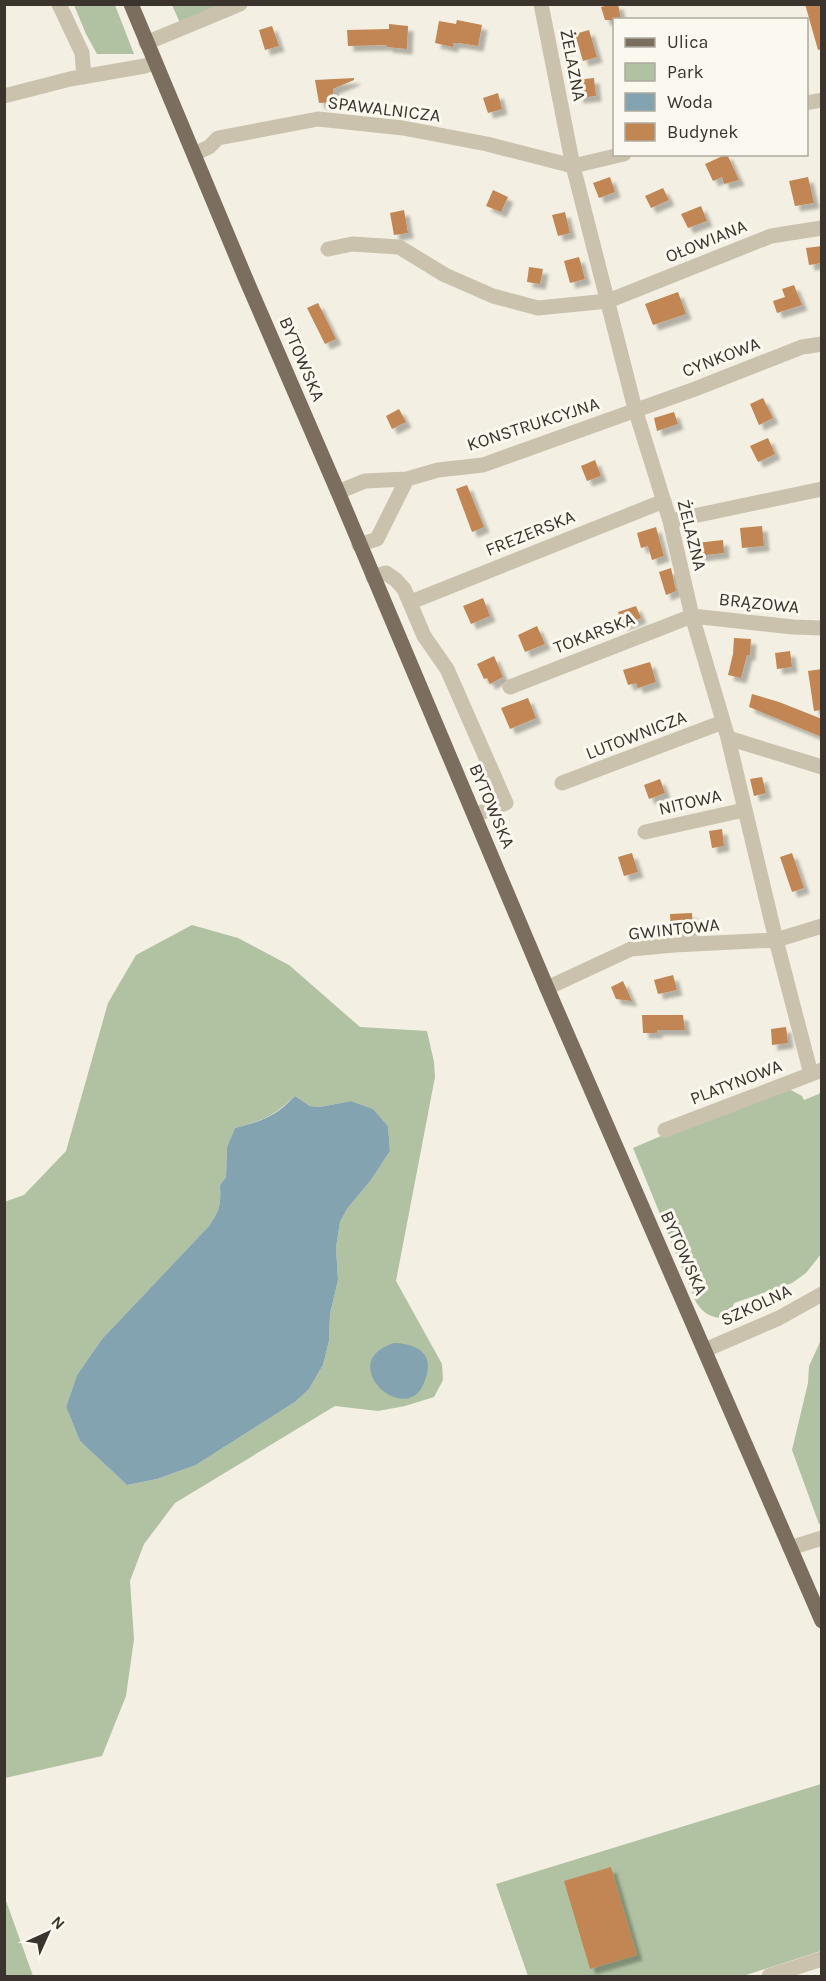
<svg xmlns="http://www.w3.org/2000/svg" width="826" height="1981" viewBox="0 0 826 1981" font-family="Karla,sans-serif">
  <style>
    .green { fill: #b0c2a2; fill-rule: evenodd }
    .water { fill: #82a3af }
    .building { fill: #c18652; filter: url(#shadow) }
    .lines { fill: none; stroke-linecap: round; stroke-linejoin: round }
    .minor { stroke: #cbc2ae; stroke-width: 15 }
    .major { stroke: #7b6e5e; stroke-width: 15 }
    .labels { text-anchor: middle; stroke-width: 6; stroke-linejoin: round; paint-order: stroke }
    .street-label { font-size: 18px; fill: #3a342c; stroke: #faf8ef }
  </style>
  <defs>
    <filter id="shadow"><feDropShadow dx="5.5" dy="5.5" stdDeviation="1.5" flood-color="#0004"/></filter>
  </defs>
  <rect width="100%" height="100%" fill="#f3efe2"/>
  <!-- green -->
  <path class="green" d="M74 5H115L134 54H97L86 34Z
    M172 5H230L180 23Z
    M192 925 238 938 289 965 360 1027 427 1031 434 1062 435 1077 396 1281 442 1364 443 1380 434 1397 405 1406 378 1411 335 1406 175 1503 144 1544 130 1581 134 1639 126 1696 102 1756 5 1778 4 1202 24 1195 66 1151 108 1003 136 955ZM295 1096 310 1106 320 1107 351 1101 373 1109 388 1126 390 1151 371 1180 347 1209 340 1222 336 1248 338 1280 330 1314 329 1341 323 1365 309 1389 295 1402 196 1465 157 1479 127 1485 80 1441 66 1407 77 1375 102 1339 209 1226C220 1210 221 1204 220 1185L226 1177 227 1147 235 1128C262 1121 274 1116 295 1096Z
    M789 1089 802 1096 804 1100 821 1093V1254L806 1273 792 1283 734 1303 733 1306 735 1316C719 1321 705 1317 696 1302L633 1148 661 1136Z
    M821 1340 822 1523 819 1524 792 1450 808 1383 809 1366Z
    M821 1784V1951L743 1976H528L496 1884Z
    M5 1898 33 1976H5Z"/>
  <!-- water -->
  <path class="water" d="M295 1096 310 1106 320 1107 351 1101 373 1109 388 1126 390 1151 371 1180 347 1209 340 1222 336 1248 338 1280 330 1314 329 1341 323 1365 309 1389 295 1402 196 1465 157 1479 127 1485 80 1441 66 1407 77 1375 102 1339 209 1226C220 1210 221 1204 220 1185L226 1177 227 1147 235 1128C262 1121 275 1117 295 1096Z
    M394 1343C422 1344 436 1357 423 1385 404 1427 334 1362 394 1343Z"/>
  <!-- building -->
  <path class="building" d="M613 4H618L621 20H605L601 7Z
    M805 4H820L822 10V49L818 50Z
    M457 20 482 25 478 46 459 43H453V47L435 43 439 21 456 24Z
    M389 24 408 26 407 49 387 47V45L348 46 347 30 389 29Z
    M272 26 279 46 265 50 259 30Z
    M589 30 597 57 583 61 575 34Z
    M354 78V80L333 89 334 102 319 103 315 80Z
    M594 78 596 96 578 98 576 80Z
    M498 93 502 109 488 113 483 98Z
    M727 154 739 180 724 184 722 177 713 181 705 164Z
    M610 177 615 192 599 198 593 183Z
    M808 177 814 203 795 206 789 181Z
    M663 188 669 200 651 208 645 196Z
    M493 190 508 197 501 212 486 206Z
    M701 206 707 221 688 228 681 214Z
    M404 210 408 233 394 235 390 213Z
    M565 212 570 233 558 236 552 215Z
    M822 246V263L809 265 806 248Z
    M579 257 585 279 570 283 564 261Z
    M529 267 543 269 540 284 527 282Z
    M794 285 802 305 777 313 773 301 785 297 782 289Z
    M678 292 686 314 653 325 645 304Z
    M318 303 336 339 325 344 307 308Z
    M763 398 773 418 759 425 750 404Z
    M399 409 406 422 392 429 386 416Z
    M674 412 678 424 657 431 654 418Z
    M768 438 775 454 758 462 750 446Z
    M595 460 601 476 587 481 581 466Z
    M467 485 484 527 472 532 456 489Z
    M762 526 764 546 742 548 740 528Z
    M656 527 664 556 652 560 648 546 641 548 637 533Z
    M723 540 724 553 697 556 696 543Z
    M671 568 676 591 666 595 659 572Z
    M483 598 490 616 471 624 463 606Z
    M636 606 641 618 622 625 618 612Z
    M537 626 545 644 525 652 518 635Z
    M734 638 751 639 750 655H747L741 678 728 675 733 654Z
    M790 651 792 667 777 669 775 653Z
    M494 656 503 677 490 684 487 678 484 679 477 664Z
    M650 662 656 682 638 688 636 683 628 685 623 670Z
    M822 669V710L814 711 808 671Z
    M752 694 779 702 822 719V737L749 707Z
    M528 698 536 718 510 729 501 708Z
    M762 777 766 793 754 796 750 779Z
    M660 779 665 793 649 799 644 785Z
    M722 829 724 846 712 848 709 831Z
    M632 853 638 872 624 876 618 857Z
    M792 853 804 888 792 892 780 857Z
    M692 913 693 931 671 932 670 914Z
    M673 975 677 990 658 994 654 980Z
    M623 981 632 1001 616 999 611 987Z
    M642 1015H683L685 1030H657V1033H643Z
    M786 1027 788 1043 772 1045 771 1029Z
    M611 1867 637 1955 590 1969 564 1881Z"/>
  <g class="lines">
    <!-- minor -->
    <path class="minor" d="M59 4 82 53 84 77
      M541 4 573 166 635 409 670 521 692 616 728 738 776 940 811 1074
      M146 43 240 4
      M4 96 70 79 145 66 155 62
      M806 103 822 100
      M194 154 209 147 218 138 318 119 403 128 487 144 573 166 624 154
      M328 249 352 244 399 247 445 275 493 296 538 308 608 301 771 236 822 228
      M338 492 365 481 407 479 438 470 483 465 695 389 802 347 822 344
      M670 521 822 489
      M359 545 377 539 407 479
      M373 577 386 573 396 580 404 589 424 636 447 669 506 803 475 815
      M411 602 664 501
      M510 687 692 616 793 627 822 628
      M728 738 822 767
      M562 783 723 722
      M645 832 744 810
      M547 988 631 949 674 945 776 940 822 926
      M665 1130 822 1070
      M705 1350 779 1318 822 1294
      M790 1548 822 1538
      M769 1976 822 1959"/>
    <!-- major -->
    <path class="major" d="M131 4 245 277 338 492 547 988 822 1621"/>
  </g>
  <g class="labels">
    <!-- street labels -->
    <g class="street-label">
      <text transform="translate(573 65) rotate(79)" y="6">ŻELAZNA</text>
      <text transform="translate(384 109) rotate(7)" y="6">SPAWALNICZA</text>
      <text transform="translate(706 241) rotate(-22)" y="6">OŁOWIANA</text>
      <text transform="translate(721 357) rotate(-21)" y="6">CYNKOWA</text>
      <text transform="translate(302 359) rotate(67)" y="6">BYTOWSKA</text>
      <text transform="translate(533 424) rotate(-18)" y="6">KONSTRUKCYJNA</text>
      <text transform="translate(530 533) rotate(-22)" y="6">FREZERSKA</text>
      <text transform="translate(692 535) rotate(76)" y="6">ŻELAZNA</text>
      <text transform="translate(759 603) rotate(6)" y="6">BRĄZOWA</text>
      <text transform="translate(594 633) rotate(-21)" y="6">TOKARSKA</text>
      <text transform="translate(636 735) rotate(-21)" y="6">LUTOWNICZA</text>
      <text transform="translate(690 802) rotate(-13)" y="6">NITOWA</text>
      <text transform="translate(492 806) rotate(67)" y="6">BYTOWSKA</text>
      <text transform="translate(674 929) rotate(-6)" y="6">GWINTOWA</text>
      <text transform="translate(736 1082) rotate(-21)" y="6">PLATYNOWA</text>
      <text transform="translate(684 1253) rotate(66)" y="6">BYTOWSKA</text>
      <text transform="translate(756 1305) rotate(-25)" y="6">SZKOLNA</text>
    </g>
  </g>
  <!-- border -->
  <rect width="826" height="1981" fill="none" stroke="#3a342c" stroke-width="12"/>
  <!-- legend -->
  <rect x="613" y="18" width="195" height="138" fill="#faf8ef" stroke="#adaaa1" stroke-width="1.5"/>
  <rect x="625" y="38" width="30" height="9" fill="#7b6e5e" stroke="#adaaa1" stroke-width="1.5"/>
  <text x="667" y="48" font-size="18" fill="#3a342c">Ulica</text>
  <rect x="625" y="63" width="30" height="18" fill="#b0c2a2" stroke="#adaaa1" stroke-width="1.5"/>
  <text x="667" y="78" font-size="18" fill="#3a342c">Park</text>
  <rect x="625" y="93" width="30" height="18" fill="#82a3af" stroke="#adaaa1" stroke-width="1.5"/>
  <text x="667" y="108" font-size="18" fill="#3a342c">Woda</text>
  <rect x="625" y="123" width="30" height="18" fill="#c18652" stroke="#adaaa1" stroke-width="1.5"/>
  <text x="667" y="138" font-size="18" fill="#3a342c">Budynek</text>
  <!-- north arrow -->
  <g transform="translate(48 1933) rotate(45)" stroke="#faf8ef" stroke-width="4.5" paint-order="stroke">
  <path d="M0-4.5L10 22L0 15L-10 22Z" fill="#3a342c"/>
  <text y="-9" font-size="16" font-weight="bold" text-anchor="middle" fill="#3a342c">N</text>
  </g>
</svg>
